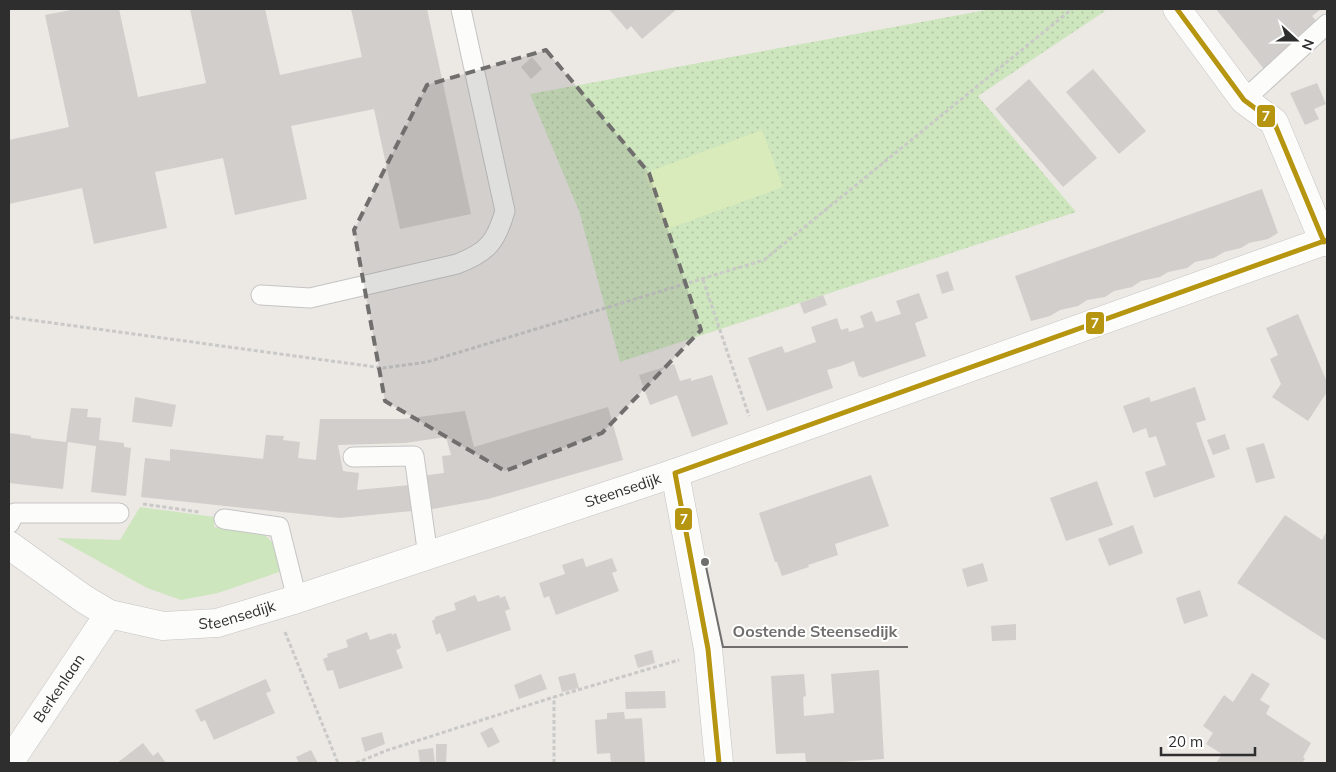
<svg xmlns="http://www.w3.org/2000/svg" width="1336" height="772" viewBox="0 0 1336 772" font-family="Mulish,sans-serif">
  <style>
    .grass { fill: #cee6be }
    .park { fill: url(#park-dots) }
    .pitch { fill: #d9eabb }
    .building { fill: #d1cecb }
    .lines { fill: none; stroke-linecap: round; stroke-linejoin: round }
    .lane-casing { stroke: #c5c4c5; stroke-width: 21 }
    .street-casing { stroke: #c5c4c5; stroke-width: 29 }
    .path { stroke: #c9c9c8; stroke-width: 3; stroke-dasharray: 4 2.5; stroke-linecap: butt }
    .lane { stroke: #fcfcfb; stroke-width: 19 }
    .street { stroke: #fcfcfb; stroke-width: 28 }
    .bus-1-casing { stroke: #fff; stroke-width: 9 }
    .bus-1 { stroke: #b69510; stroke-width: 5 }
    .marked { fill: #706f6e; fill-opacity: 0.2; stroke: #706f6e; stroke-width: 4; stroke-dasharray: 10 6; stroke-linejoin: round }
    .labels { text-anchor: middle; stroke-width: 4; stroke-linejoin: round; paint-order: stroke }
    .street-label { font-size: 15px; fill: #2e2e2e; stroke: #fff }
    .leader { fill: none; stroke: #706f6e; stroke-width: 2 }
    .callout-dot { fill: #706f6e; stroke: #fff; stroke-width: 2 }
    .callout-label { font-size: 16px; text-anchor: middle; font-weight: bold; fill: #706f6e; stroke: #fff; stroke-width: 4; stroke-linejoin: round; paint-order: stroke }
    .line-badge { stroke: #fff; stroke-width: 2 }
    .badge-label { font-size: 14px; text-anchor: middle; font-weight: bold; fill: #fff }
  </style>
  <defs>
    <pattern id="park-dots" width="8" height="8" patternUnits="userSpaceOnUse" patternTransform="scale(1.25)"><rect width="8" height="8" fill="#cee6be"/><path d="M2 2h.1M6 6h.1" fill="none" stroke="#b1c6a4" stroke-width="1.8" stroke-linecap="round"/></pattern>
  </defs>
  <rect width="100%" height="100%" fill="#ece8e4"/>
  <!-- grass -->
  <path class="grass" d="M140 507 215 517 214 527 262 532 272 542 282 571 218 593 181 600 147 588 57 538 120 540Z"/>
  <!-- park -->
  <path class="park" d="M992 9H1103L1105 11 978 96 1076 212 620 362 579 211 530 94Z"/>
  <!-- pitch -->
  <path class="pitch" d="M762 130 783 187 665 230 645 173Z"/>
  <!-- building -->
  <path class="building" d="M76 9H119L138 97 206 83 190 9H265L280 75 362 57 351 9H427L471 214 400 229 374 109 291 126 307 199 235 215 223 158 155 172 167 228 94 244 82 188 9 204V140L69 127 45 15Z
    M609 9H677L642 39 631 26 627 30Z
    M1216 9H1321L1312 16 1322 27 1304 37 1264 69Z
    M532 57 542 69 531 79 521 67Z
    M1093 69 1146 131 1119 154 1066 92Z
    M1029 79 1097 158 1063 187 995 109Z
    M1317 83 1326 104 1314 109 1319 119 1305 125 1290 93Z
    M1262 189 1278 233 1268 239 1249 243 1241 248 1224 252 1214 258 1195 262 1187 268 1168 272 1160 277 1141 281 1132 287 1114 291 1105 297 1087 300 1078 306 1060 310 1050 316 1031 321 1015 276Z
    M948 271 954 290 942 294 936 275Z
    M919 293 928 318 915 323 926 356 862 378 861 376 859 377 854 361 841 366 827 370 833 388 767 411 748 358 782 346 785 353 816 342 811 327 837 318 841 330 848 328 849 332 864 327 860 316 872 311 876 322 901 314 896 301Z
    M823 295 827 305 804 314 800 303Z
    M1298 314 1327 382V392L1308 421 1272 397 1281 384 1270 359 1278 355 1266 328Z
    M674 364 680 381 691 378V381L712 375 728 424 692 437 677 395 650 405 639 375Z
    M1195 387 1206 420 1196 423 1215 477 1154 498 1145 472 1166 465 1156 436 1149 438 1146 428 1133 433 1123 406 1149 397 1151 402Z
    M135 397 176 405 172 427 132 422Z
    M608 407 623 460 488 499 427 510 422 476 444 473 442 456 451 455 446 437 405 443 338 445 343 471 359 473 357 490 410 485 412 511 340 518 141 497 145 458 170 461V449L263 459 266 435 284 436 283 440 300 442 298 458 316 460 320 419H403L465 411 474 447Z
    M71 408 88 409 87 417 101 418 99 440 124 443V447L131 448 126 496 91 492 96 446 68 442 63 489 9 483V433L31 436V438L66 442Z
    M1225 434 1230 449 1213 455 1207 440Z
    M1264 443 1275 478 1256 483 1246 448Z
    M871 475 889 526 835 544 838 555 808 565 809 567 782 576 777 562H775L759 513Z
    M1097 481 1113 525 1066 541 1050 498Z
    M1285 515 1322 540 1327 531V641L1237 583Z
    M1133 525 1143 553 1109 566 1098 539Z
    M583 558 586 567 612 558 617 571 612 573 619 591 556 615 549 596 544 598 539 583 565 574 562 565Z
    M983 563 988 581 967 587 962 569Z
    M1200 590 1208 616 1184 624 1176 598Z
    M475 595 478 602 499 595 500 598 505 596 510 609 505 611 511 630 447 652 440 633 436 635 432 621 435 619V617L456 610 454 603Z
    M1016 624V640L992 641 991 626Z
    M367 632 370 640 391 633 392 635 396 633 401 648 396 650 403 668 339 689 333 670 327 671 323 659 328 657 327 654 348 647 346 640Z
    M652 650 655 663 638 668 634 655Z
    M879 670 884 759 840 762V763H806L805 753 776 754 771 676 804 674 806 696 803 697 804 716 834 713 831 674Z
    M575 673 579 688 562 692 558 677Z
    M1252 673 1270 684 1260 700 1270 706 1266 714 1311 743 1303 757 1305 759 1302 763H1216L1222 754 1206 744 1213 733 1203 726 1224 695 1233 702Z
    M541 674 547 689 519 699 514 685Z
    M266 679 271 691 266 693 275 713 214 740 205 720 201 722 195 710Z
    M665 691 666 708 626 709 625 692Z
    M624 712 625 719 642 718 645 763H611L610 753 597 754 595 720 607 719V713Z
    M492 727 500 742 488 748 480 733Z
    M382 732 385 744 365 752 361 738Z
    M143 743 153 756 158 752 166 763H117Z
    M436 744H447L446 763H436Z
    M433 748 435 763H420L418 750Z
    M311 750 318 763H299L296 757Z"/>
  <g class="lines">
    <!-- lane casing -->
    <g class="lane-casing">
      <path id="lane" d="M1244 100 1327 24
        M261 295 310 298 457 264C488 252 496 242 505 211L461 9
        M353 457 414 456 428 556
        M224 519 279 527 297 599
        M9 524 15 513H119"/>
    </g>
    <!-- street casing -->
    <g class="street-casing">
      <g id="street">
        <path d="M1177 9 1244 100 1274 122 1324 242"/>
        <path d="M675 473 708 649 719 763"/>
        <path id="s1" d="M9 545 84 599 109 614 163 626 217 623 297 599 675 473 1327 240"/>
        <path id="s2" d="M9 763 109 614"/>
      </g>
    </g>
    <!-- path -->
    <path class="path" d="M703 280 749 416
      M9 317 383 368 427 362 764 260 1072 9
      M143 504 199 512
      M285 632 338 763
      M356 763 385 751 554 697 679 660
      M554 763V697"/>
    <!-- lane -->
    <use href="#lane" class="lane"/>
    <!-- street -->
    <use href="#street" class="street"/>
    <!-- bus-1 casing -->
    <g class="bus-1-casing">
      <path id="bus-1" d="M1177 9 1244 100 1274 122 1324 242
        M719 763 708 649 675 473 1327 240"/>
    </g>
    <!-- bus-1 -->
    <use href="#bus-1" class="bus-1"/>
  </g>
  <!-- marked area -->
  <path class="marked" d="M546 50 649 173 701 330 602 433 505 471 385 401 354 230 427 85Z"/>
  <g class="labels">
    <!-- street labels -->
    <g class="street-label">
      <text dy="5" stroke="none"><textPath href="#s1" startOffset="658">Steensedijk</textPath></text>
      <text dy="5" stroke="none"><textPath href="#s1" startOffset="252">Steensedijk</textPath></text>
      <text dy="5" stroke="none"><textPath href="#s2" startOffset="90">Berkenlaan</textPath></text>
    </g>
  </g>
  <!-- callouts -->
  <path class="leader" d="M705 562L723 647H908"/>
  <circle class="callout-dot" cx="705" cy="562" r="5"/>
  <g class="callout-label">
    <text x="815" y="637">Oostende Steensedijk</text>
  </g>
  <g class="line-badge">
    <rect x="1256" y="104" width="20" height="24" rx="5" fill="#b69510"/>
    <rect x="1085" y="311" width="20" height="24" rx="5" fill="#b69510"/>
    <rect x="674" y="507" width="19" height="24" rx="5" fill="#b69510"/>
  </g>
  <g class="badge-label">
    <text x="1266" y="121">7</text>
    <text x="1095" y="328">7</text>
    <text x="684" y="524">7</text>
  </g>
  <!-- border -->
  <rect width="1336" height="772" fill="none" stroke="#2e2e2e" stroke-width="20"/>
  <!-- north arrow -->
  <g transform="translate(1296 40) rotate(111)" stroke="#ffffff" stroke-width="4" paint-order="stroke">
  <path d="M0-4L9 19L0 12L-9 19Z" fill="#2e2e2e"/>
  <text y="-8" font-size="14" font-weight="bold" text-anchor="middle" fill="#2e2e2e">N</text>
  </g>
  <!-- scale -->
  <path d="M1161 747v8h94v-8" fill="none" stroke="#2e2e2e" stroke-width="2.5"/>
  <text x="1168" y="747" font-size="15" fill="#2e2e2e" stroke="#ffffff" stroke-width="4" paint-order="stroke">20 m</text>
</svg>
